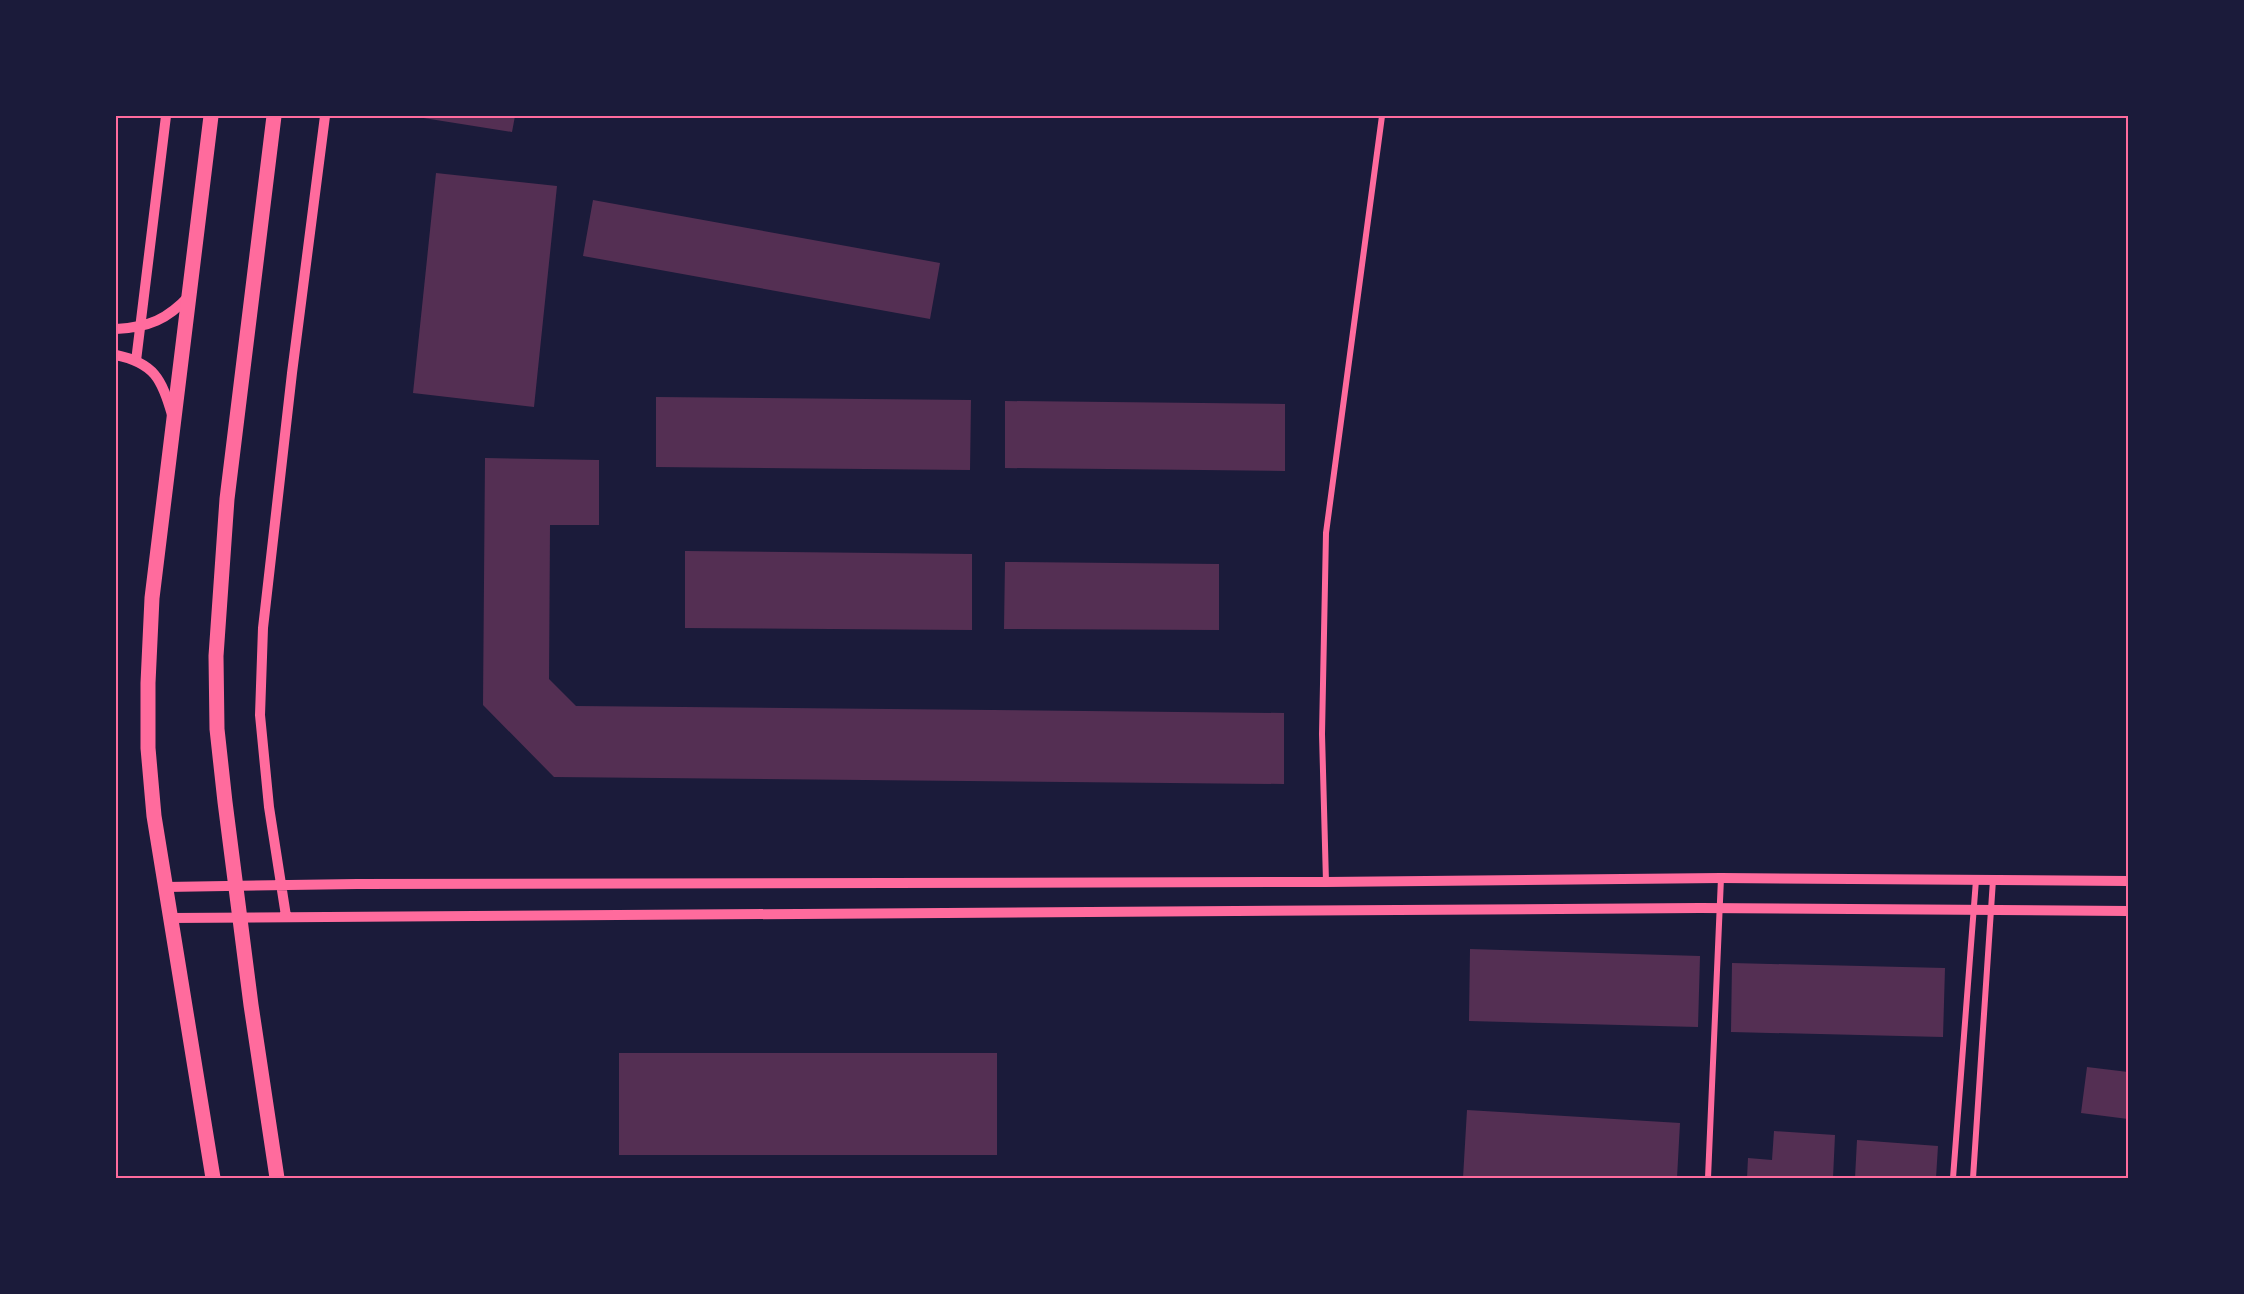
<svg xmlns="http://www.w3.org/2000/svg" width="2244" height="1294" viewBox="0 0 2244 1294" font-family="'Nunito Sans',sans-serif">
  <style>
    .building { fill: #542f53 }
    .lines { fill: none; stroke-linecap: round; stroke-linejoin: round }
    .minor { stroke: #ff6b9d; stroke-width: 6 }
    .tertiary { stroke: #ff6b9d; stroke-width: 10 }
    .primary { stroke: #ff6b9d; stroke-width: 15 }
    .neatline { fill: none; stroke: #ff6b9d; stroke-width: 2 }
  </style>
  <rect width="100%" height="100%" fill="#1b1b3a"/>
  <!-- building -->
  <path class="building" d="M411 116H515L512 132Z
    M436 173 557 186 534 407 413 393Z
    M593 200 940 263 930 319 583 256Z
    M656 397 971 400 970 470 656 467Z
    M1005 401 1285 404V471L1005 468Z
    M485 458 599 460V525H550L549 679 576 706 1284 713V784L554 777 483 705Z
    M685 551 972 554V630L685 628Z
    M1005 562 1219 564V630L1004 629Z
    M1470 949 1700 956 1698 1027 1469 1021Z
    M1732 963 1945 968 1943 1037 1731 1032Z
    M619 1053H997V1155H619Z
    M2087 1067 2128 1072V1119L2081 1113Z
    M1467 1110 1680 1123 1677 1178H1463Z
    M1774 1131 1835 1135 1833 1178H1747L1748 1158 1772 1160Z
    M1857 1140 1938 1146 1936 1178H1855Z"/>
  <g class="lines">
    <!-- minor -->
    <path class="minor" d="M1326 882 1322 734 1326 533 1382 116
      M1708 1178 1721 878
      M1953 1178 1976 880
      M1973 1178 1993 880"/>
    <!-- tertiary -->
    <path class="tertiary" d="M116 329C149 327 167 320 190 295
      M116 355C154 363 162 379 172 415
      M136 361 166 116
      M166 887 357 884 1326 882 1721 878 2128 881
      M286 916 269 807 260 715 263 628 292 373 325 116
      M170 918 1700 908 2128 911"/>
    <!-- primary -->
    <path class="primary" d="M211 116 152 598 148 683V748L154 816 213 1178
      M274 116 227 499 216 656 217 729 225 802 251 1005 277 1178"/>
  </g>
  <!-- border -->
  <rect width="2244" height="1294" fill="none" stroke="#1b1b3a" stroke-width="234"/>
  <rect x="117" y="117" width="2010" height="1060" class="neatline"/>
</svg>
